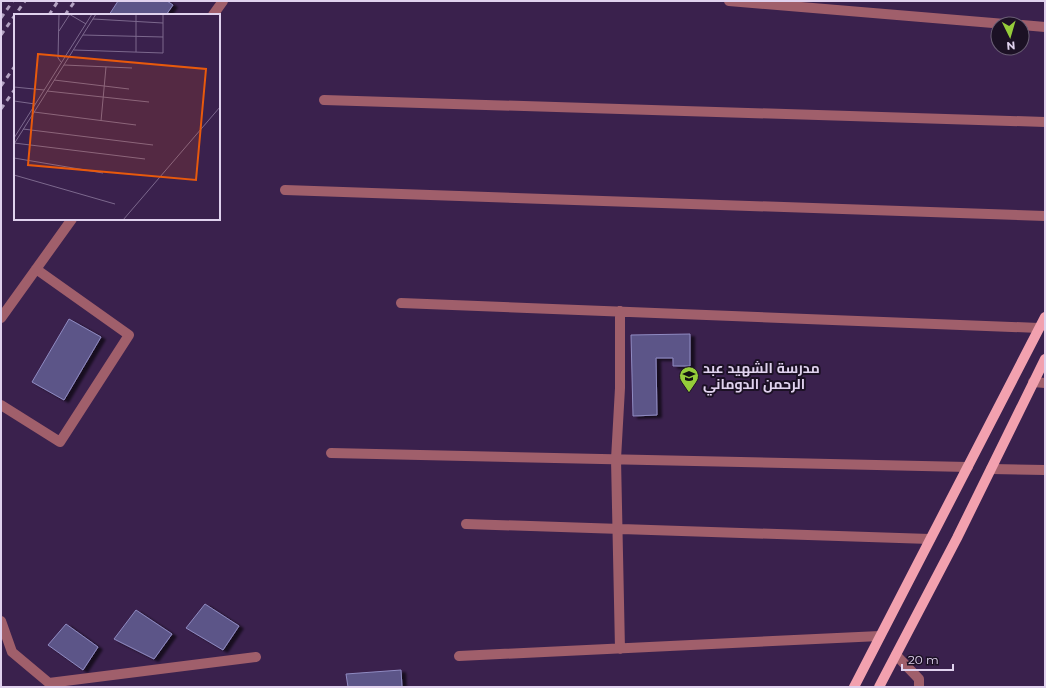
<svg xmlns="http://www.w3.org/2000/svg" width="1046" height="688" viewBox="0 0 1046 688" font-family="Montserrat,Cairo,sans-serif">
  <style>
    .building { fill: #5b5588; stroke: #908bc2; filter: url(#shadow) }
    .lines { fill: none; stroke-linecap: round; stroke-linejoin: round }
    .minor { stroke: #a05f6b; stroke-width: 10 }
    .major { stroke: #f2a1af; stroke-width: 10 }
    .rail { stroke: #b4a3c3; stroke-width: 3; stroke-dasharray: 5 5; stroke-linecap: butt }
    .labels { text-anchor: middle; stroke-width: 4; stroke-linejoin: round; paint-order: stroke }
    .poi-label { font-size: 14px; font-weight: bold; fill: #e0d2ee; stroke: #1c1125; text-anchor: start }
    .inset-road { fill: none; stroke: #7c688d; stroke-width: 1 }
    .view { fill: #e8590c; fill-opacity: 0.15; stroke: #e8590c; stroke-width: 2 }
    .inset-edge { fill: none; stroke: #e0d2ee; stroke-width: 2 }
  </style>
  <defs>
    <filter id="shadow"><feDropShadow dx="4.5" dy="2.5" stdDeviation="1" flood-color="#0009"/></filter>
  </defs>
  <rect width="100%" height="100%" fill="#3a214d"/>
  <!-- building -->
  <path class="building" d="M118 1H167L173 5 166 15H109Z
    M69 319 101 337 64 400 32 382Z
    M690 334V366H673V358H656L657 415 633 416 631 335Z
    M205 604 239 626 223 650 186 628Z
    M136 610 172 634 154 659 114 639Z
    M66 624 98 647 83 670 48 645Z
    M401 670 402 687H348L346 674Z"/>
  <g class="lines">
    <!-- minor -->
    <path class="minor" d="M729 1 1005 24
      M213 15 223 1
      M1022 25 1045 27
      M324 100 1045 122
      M285 190 1045 216
      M401 303 1039 328
      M1 318 72 219
      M1033 382 1045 383
      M1 405 60 442 129 335 36 269
      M331 453 968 467
      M991 469 1045 470
      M466 524 930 539
      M1 621 12 652 49 683 256 657
      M620 649 616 459 620 388V311
      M896 655 919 679V687
      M459 656 880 636"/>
    <!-- major -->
    <path class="major" d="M854 687 1045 317
      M879 687 957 538 1045 359"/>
    <!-- rail -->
    <path class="rail" d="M49 15 58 1
      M65 15 75 1
      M1 18 13 1
      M1 35 25 1
      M1 86 15 66
      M1 109 15 89"/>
  </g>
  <!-- icons -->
  <defs>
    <g id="school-pin" transform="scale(1)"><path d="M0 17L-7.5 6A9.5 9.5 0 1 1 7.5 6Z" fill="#95cc3a" stroke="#1c1125"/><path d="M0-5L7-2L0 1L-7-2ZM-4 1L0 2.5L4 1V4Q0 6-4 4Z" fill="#111"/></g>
  </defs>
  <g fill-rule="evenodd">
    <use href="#school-pin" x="689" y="376"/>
  </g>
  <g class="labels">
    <!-- poi labels -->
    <g class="poi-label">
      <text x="703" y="373">مدرسة الشهيد عبد<tspan x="703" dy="16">الرحمن الدوماني</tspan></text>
    </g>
  </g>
  <!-- overview -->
  <g transform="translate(14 14)">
    <rect width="206" height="206" fill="#3a214d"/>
    <path class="inset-road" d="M45 0 44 44 47 48M55 0 72 10M79 5 149 9M45 17 56 0M69 21 149 23M60 36 149 39V0M122 38V0M50 51 118 54M40 66 115 75M0 73 30 76M33 77 135 88M0 87 21 90M20 98 122 111M87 107 92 53M9 115 139 131M0 124 78 0M0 129 131 145M0 130 82 0M0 144 89 159M0 161 101 190M109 206 206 93"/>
    <path class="view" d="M24 40 192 55 182 166 14 151Z"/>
    <rect width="206" height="206" class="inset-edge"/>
  </g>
  <!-- border -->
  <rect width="1046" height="688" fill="none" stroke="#e0d2ee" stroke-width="4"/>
  <!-- north arrow -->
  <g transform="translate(1010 36) rotate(175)"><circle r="19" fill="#1c1125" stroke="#6a5e75"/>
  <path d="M0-3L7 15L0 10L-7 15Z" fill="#95cc3a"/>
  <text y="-6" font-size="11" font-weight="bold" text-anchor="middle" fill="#e0d2ee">N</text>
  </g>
  <!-- scale -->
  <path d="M902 664v6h51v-6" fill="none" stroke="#e0d2ee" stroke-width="2"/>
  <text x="908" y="664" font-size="12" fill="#e0d2ee" stroke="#1c1125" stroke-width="3" paint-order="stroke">20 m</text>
</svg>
